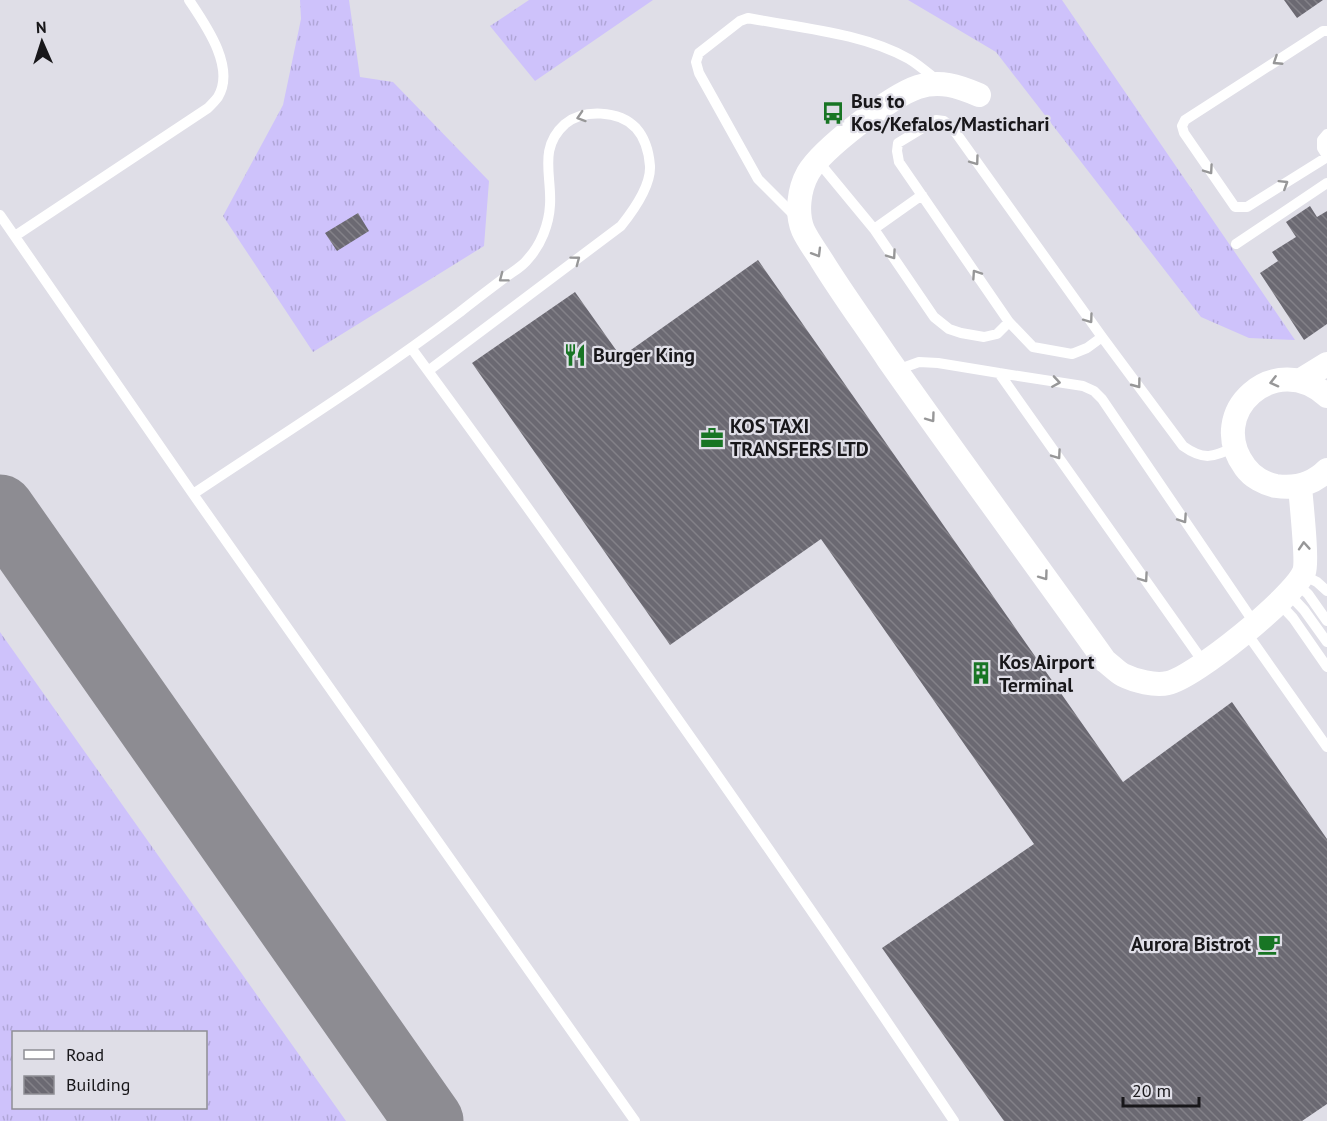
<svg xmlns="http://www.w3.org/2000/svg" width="1327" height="1121" viewBox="0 0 1327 1121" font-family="'PT Sans',sans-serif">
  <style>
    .grass { fill: url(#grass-tufts); fill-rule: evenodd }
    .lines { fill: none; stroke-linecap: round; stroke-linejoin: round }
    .taxiway { stroke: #8d8c92; stroke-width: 69 }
    .building { fill: url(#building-back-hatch) }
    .service { stroke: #fff; stroke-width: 10 }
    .tertiary { stroke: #fff; stroke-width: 24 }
    .oneway { stroke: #979798 }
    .labels { text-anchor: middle; stroke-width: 4.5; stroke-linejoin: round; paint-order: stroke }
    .poi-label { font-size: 20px; font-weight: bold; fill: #18171a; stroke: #dfdee7; text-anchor: start }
  </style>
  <defs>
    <pattern id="grass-tufts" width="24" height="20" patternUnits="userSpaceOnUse" patternTransform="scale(1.5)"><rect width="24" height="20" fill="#cec2fb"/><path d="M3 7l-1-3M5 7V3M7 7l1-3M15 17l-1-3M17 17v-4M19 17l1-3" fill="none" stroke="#b0a6d7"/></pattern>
    <pattern id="building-back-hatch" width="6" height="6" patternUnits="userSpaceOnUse" patternTransform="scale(1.5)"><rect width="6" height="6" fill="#6b6972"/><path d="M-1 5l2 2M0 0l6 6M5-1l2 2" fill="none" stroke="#838188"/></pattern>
  </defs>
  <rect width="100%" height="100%" fill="#dfdee7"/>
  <!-- grass -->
  <path class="grass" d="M300 0H349L360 77 393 82 489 181 484 246 313 352 223 216 283 105 301 19Z
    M529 0H653L535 81 490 26Z
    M908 0H1062L1295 340 1249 338 1201 317 996 52Z
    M0 632 346 1121H0ZM14 1032H206V1108H14Z"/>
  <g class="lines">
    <!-- taxiway -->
    <path class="taxiway" d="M0 509 429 1121"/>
  </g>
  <!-- building -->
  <path class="building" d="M1284 0H1323L1297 18Z
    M1310 206 1317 217 1327 211V324L1304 340 1260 273 1278 261 1272 252 1296 237 1286 222Z
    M358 213 369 231 337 251 325 233Z
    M758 260 1123 782 1232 702 1327 839V1104L1302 1121H1004L882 948 1034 844 821 539 670 645 472 363 575 292 621 357Z"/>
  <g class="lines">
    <!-- service -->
    <path class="service" d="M1327 31H1323L1185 120 1182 126 1184 133 1235 207H1247L1327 157
      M1327 134 1322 140V148L1327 156
      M817 160 874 229 934 317 949 329 961 333 984 337 997 334 1009 322
      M0 215 193 494 635 1121
      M798 215 792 213 758 179 699 73 696 62 699 53 740 21 748 18C800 28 863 33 909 59 919 65 929 74 938 81
      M874 229 922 195
      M15 236 208 108C211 105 215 101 218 97 236 67 205 24 189 0
      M1236 244 1327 183
      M1102 337 1087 348 1072 354 1033 347 1009 322 899 162 897 151 898 143 936 120 944 121 951 126 1102 337 1183 446C1204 461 1213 457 1235 447
      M412 349C598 602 779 860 954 1121
      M897 370 919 362 938 363 999 373 1204 663
      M999 373 1083 386 1094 391 1102 399 1255 624
      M193 494C283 434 374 377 460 312 475 300 491 288 507 276 514 271 523 266 528 259 541 245 549 224 550 205 552 176 538 148 565 124 583 109 619 110 636 128 645 138 649 153 650 166 651 186 633 211 621 226L428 371
      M1303 575 1317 582 1327 591
      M1297 584 1308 594 1327 621
      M1289 594 1304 610 1327 642
      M1279 603 1293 618 1327 667
      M1246 632 1327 747"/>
    <!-- tertiary -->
    <path class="tertiary" d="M979 95C958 86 940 80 918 87 891 96 822 149 808 173 799 189 796 213 803 230 808 241 816 251 822 261 843 295 866 326 888 359 959 460 1033 560 1105 661 1111 665 1117 672 1123 675 1135 681 1155 686 1168 683 1194 678 1294 597 1304 572 1308 562 1301 501 1300 486
      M1301 380 1327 364
      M1327 396C1276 349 1204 412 1245 467 1252 477 1265 484 1276 486 1296 489 1313 484 1327 470"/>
  </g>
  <!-- one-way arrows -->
  <defs><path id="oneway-chevron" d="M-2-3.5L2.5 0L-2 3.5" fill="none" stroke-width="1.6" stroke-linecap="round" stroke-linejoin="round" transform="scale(1.5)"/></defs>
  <g class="oneway">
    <use href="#oneway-chevron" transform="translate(1277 61) rotate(147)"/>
    <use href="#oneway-chevron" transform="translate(581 117) rotate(162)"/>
    <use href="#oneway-chevron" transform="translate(975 161) rotate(54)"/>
    <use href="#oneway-chevron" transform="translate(1209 170) rotate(55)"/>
    <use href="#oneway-chevron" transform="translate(1284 184) rotate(-32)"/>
    <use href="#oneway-chevron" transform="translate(817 253) rotate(59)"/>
    <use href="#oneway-chevron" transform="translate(892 255) rotate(55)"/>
    <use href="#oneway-chevron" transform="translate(576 260) rotate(-37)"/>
    <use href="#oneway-chevron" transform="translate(976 274) rotate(-124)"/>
    <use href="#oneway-chevron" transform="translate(503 278) rotate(143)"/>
    <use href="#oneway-chevron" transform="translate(1089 319) rotate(54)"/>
    <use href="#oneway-chevron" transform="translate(1056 382) rotate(9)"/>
    <use href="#oneway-chevron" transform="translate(1274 382) rotate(166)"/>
    <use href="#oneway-chevron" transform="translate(1137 384) rotate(53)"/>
    <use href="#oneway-chevron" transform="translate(931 418) rotate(54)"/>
    <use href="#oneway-chevron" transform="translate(1057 455) rotate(55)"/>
    <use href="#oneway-chevron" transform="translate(1183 519) rotate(56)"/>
    <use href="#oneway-chevron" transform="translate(1304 546) rotate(-94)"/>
    <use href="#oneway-chevron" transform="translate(1044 576) rotate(54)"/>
    <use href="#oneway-chevron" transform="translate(1144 578) rotate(55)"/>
  </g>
  <!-- icons -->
  <defs>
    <g id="bus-bare" transform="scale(1.8)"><path d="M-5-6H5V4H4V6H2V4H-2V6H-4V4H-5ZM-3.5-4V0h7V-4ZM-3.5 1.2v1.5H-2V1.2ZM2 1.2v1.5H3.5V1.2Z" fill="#187524" stroke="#dfdee7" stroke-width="2.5" paint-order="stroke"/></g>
    <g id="restaurant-bare" transform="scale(1.8)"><path d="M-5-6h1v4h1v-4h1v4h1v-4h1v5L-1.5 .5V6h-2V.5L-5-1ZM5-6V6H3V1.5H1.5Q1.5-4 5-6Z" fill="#187524" stroke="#dfdee7" stroke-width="2.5" paint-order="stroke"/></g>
    <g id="office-bare" transform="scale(1.8)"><path d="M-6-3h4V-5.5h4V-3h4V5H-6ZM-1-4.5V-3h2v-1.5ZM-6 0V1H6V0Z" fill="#187524" stroke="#dfdee7" stroke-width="2.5" paint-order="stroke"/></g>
    <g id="building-bare" transform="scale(1.8)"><path d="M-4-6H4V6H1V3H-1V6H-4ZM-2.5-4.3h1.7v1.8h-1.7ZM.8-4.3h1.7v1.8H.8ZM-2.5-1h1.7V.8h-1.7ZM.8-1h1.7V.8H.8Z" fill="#187524" stroke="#dfdee7" stroke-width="2.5" paint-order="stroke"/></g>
    <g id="cafe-bare" transform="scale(1.8)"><path d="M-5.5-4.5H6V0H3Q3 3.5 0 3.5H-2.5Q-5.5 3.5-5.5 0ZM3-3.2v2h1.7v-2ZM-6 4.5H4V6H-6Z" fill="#187524" stroke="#dfdee7" stroke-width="2.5" paint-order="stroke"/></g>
  </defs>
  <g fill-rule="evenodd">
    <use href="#bus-bare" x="833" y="113"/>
    <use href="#restaurant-bare" x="575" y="355"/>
    <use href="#office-bare" x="712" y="438"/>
    <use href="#building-bare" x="981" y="673"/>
    <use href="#cafe-bare" x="1269" y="944"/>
  </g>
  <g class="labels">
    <!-- poi labels -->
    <g class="poi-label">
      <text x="851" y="108">Bus to<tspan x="851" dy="23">Kos/Kefalos/Mastichari</tspan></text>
      <text x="593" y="362">Burger King</text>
      <text x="730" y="433">KOS TAXI<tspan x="730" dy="23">TRANSFERS LTD</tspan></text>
      <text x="999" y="669">Kos Airport<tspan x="999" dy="23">Terminal</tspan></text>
      <text x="1251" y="951" text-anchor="end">Aurora Bistrot</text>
    </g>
  </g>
  <!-- legend -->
  <rect x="12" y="1031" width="195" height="78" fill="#dfdee7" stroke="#8f8e95" stroke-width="1.5"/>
  <rect x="24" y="1050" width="30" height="9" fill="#ffffff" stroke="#8f8e95" stroke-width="1.5"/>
  <text x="66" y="1061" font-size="18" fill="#18171a">Road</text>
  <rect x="24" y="1076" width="30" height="18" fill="url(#building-back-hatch)" stroke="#8f8e95" stroke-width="1.5"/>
  <text x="66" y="1091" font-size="18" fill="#18171a">Building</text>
  <!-- north arrow -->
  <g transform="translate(42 42) rotate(357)" stroke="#dfdee7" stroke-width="4.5" paint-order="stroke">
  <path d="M0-4.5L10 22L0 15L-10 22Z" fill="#18171a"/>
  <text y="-9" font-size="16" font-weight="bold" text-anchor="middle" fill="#18171a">N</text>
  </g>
  <!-- scale -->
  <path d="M1123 1097v9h76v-9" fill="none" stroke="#18171a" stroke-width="3"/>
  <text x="1132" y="1097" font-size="18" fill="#18171a" stroke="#dfdee7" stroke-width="4.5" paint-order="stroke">20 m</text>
</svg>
